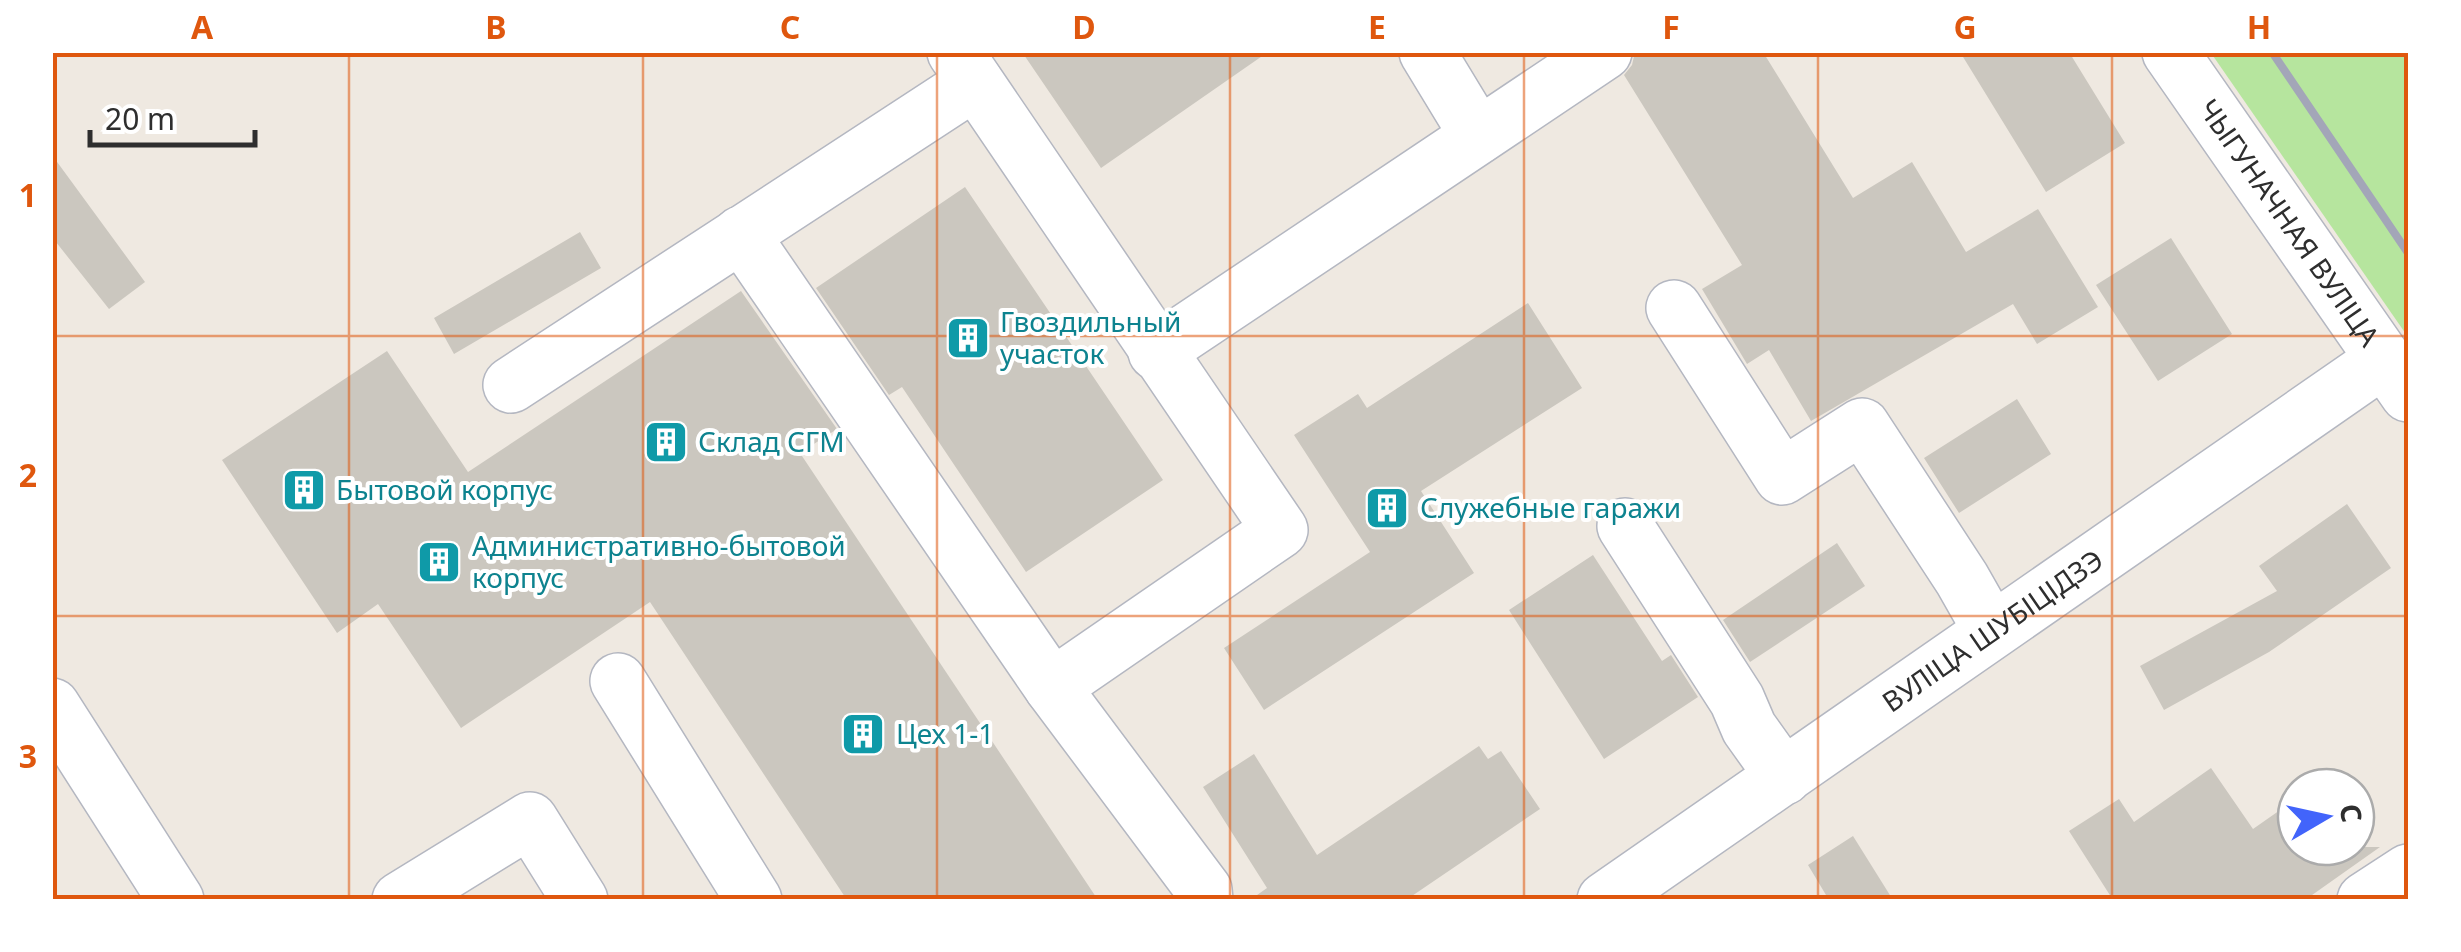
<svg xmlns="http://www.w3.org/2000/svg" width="2461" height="952" viewBox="0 0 2461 952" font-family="'Noto Sans',sans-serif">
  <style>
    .green { fill: #b6e59e }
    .building { fill: #cbc7bf }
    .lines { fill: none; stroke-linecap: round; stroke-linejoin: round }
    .minor-casing { stroke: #b4b7c1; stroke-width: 58 }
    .minor { stroke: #fff; stroke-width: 55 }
    .rail { stroke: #a3a6b8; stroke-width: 8 }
    .grid { fill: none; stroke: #df570e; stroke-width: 2.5; stroke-opacity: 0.55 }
    .labels { text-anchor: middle; stroke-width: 8; stroke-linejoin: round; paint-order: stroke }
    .street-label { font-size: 28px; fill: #2e2e2e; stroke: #fff }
    .culture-label { font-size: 28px; fill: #0d838f; stroke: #fff; text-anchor: start }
    .neatline { fill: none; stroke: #df570e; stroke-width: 4 }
    .grid-label { font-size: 32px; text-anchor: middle; font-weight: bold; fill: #df570e }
  </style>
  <rect width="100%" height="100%" fill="#efe9e1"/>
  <!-- green -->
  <path class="green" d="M2211 53H2408V337Z"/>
  <!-- building -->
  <path class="building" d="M1022 52H1268L1101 168Z
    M1635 52H1763L1853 198 1912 162 1966 252 2038 209 2098 307 2037 344 2013 304 1811 421 1769 350 1747 364 1702 289 1742 265 1624 75 1632 65Z
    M1960 52H2069L2125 143 2046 192Z
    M52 155 145 282 109 309 52 237Z
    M965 187 1163 480 1026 572 902 387 889 395 816 288Z
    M580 232 601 268 454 354 434 318Z
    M2171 238 2232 334 2158 381 2096 285Z
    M741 291 837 429 800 453 1098 900H847L650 602 461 728 378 604 337 633 222 460 387 351 468 472Z
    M1528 303 1582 388 1421 491 1474 573 1264 710 1224 648 1370 552 1294 435 1358 394 1367 408Z
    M2017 399 2051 454 1959 513 1924 458Z
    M2347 504 2391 568 2269 652 2164 710 2140 666 2277 591 2259 566Z
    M1837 543 1865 586 1750 662 1723 620Z
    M1593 555 1662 661 1671 655 1698 697 1604 759 1509 610Z
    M1479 746 1488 759 1501 751 1540 809 1406 900H1250L1267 888 1203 787 1254 754 1317 855Z
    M2211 768 2253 829 2296 799V847H2380L2305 900H2113L2069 831 2119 799 2134 822Z
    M1853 836 1893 900H1829L1808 865Z"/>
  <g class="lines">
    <!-- minor casing -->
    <g class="minor-casing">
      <g id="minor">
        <path d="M955 52 1280 530 1052 687"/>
        <path d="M1427 52 1478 136"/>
        <path id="s1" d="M2170 52 2408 394"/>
        <path d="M741 234 1052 687 1204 890 1205 900"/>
        <path d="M1674 308 1782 477 1862 426 1962 579 1991 630"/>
        <path d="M1156 352 1604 52"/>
        <path d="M511 385 975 82"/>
        <path d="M1625 526 1737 700 1749 728 1784 777"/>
        <path d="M618 681 754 900"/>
        <path d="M52 706 176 900"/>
        <path d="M400 900 530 820 580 900"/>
        <path id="s2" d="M1605 900 2383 360"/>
        <path d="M2365 900 2408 872"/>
      </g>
    </g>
    <!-- minor -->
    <use href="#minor" class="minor"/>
    <!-- rail -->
    <path class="rail" d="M2272 52 2408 253"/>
  </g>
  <!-- grid -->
  <path class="grid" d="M349 52V900M643 52V900M937 52V900M1230 52V900M1524 52V900M1818 52V900M2112 52V900M52 336H2408M52 616H2408"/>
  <!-- icons -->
  <defs>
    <g id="building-square" transform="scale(2.25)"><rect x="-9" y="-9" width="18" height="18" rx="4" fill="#0f9aa8" stroke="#fff"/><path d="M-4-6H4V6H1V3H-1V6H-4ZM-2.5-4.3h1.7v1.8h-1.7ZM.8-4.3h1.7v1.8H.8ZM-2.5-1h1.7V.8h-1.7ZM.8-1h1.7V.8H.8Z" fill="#fff"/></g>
  </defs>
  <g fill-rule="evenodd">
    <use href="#building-square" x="968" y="338"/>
    <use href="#building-square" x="666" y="442"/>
    <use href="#building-square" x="304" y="490"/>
    <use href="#building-square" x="1387" y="508"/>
    <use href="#building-square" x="439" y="562"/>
    <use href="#building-square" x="863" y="734"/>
  </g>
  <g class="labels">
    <!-- street labels -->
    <g class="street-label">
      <text dy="10" stroke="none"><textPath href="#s1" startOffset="208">ЧЫГУНАЧНАЯ ВУЛІЦА</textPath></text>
      <text dy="10" stroke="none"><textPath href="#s2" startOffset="472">ВУЛІЦА ШУБІЦІДЗЭ</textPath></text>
    </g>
    <!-- culture labels -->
    <g class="culture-label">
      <text x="1000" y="332">Гвоздильный<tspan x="1000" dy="32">участок</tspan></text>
      <text x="698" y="452">Склад СГМ</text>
      <text x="336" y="500">Бытовой корпус</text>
      <text x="1420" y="518">Служебные гаражи</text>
      <text x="472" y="556">Административно-бытовой<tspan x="472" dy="32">корпус</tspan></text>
      <text x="896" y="744">Цех 1-1</text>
    </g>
  </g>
  <!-- border -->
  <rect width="2461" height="952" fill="none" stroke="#ffffff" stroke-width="110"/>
  <!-- north arrow -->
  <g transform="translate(2326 817) rotate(81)"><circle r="48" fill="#ffffff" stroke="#ababab" stroke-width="2.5"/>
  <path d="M0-8L18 38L0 25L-18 38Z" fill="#4264fb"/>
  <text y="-15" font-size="28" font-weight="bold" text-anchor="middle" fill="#2e2e2e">С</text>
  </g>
  <!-- scale -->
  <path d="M90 130v15h165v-15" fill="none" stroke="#2e2e2e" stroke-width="5"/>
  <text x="105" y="130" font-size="30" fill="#2e2e2e" stroke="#ffffff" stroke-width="8" paint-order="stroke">20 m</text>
  <rect x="55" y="55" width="2351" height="842" class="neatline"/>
  <g class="grid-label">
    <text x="202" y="39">A</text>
    <text x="496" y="39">B</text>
    <text x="790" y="39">C</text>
    <text x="1084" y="39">D</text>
    <text x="1377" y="39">E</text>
    <text x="1671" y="39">F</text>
    <text x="1965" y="39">G</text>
    <text x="2259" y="39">H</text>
    <text x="28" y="207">1</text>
    <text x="28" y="487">2</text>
    <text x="28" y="768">3</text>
  </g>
</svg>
